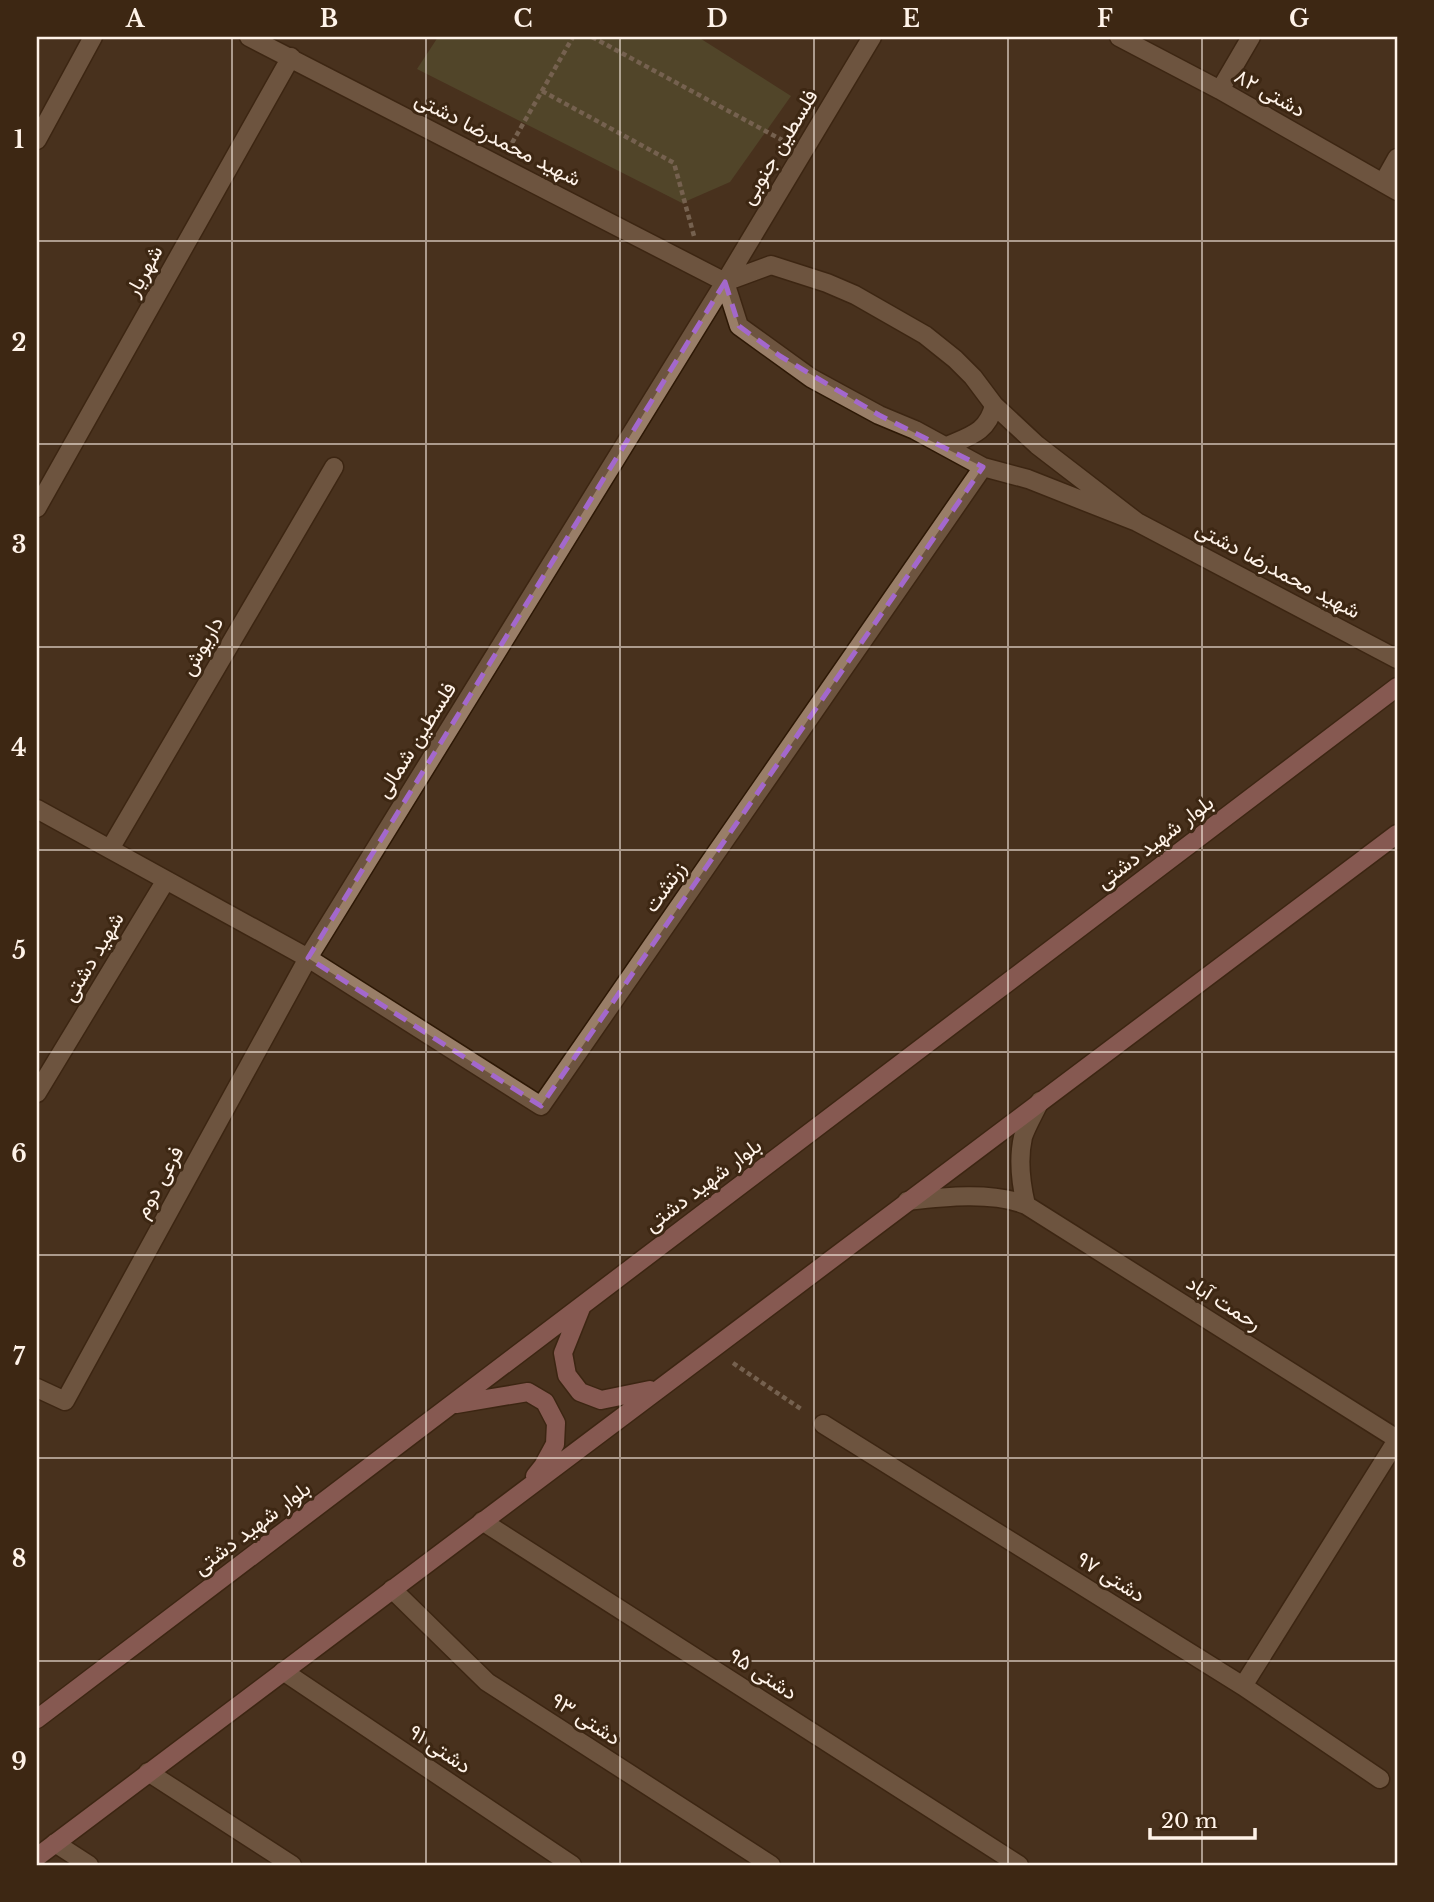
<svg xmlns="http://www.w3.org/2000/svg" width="1434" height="1902" viewBox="0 0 1434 1902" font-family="'Libre Baskerville',Vazirmatn,serif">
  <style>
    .green { fill: #5b5e39 }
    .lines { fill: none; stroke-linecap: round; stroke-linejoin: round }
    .minor-casing { stroke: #2d1805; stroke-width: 21 }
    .major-casing { stroke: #2d1805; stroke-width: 21 }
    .path { stroke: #ac9b8c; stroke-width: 4.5; stroke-dasharray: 5 3.5; stroke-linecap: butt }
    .minor { stroke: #997e68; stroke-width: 18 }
    .major { stroke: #d08a90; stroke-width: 18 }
    .marked { fill: none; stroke: #a368cc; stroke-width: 5; stroke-dasharray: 14 9; stroke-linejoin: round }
    .grid { fill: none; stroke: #fff3e9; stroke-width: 2; stroke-opacity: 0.55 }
    .labels { text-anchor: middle; stroke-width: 6; stroke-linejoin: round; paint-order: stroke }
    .street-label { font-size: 21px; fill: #fff3e9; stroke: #3d2713 }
    .neatline { fill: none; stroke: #fff3e9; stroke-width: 2.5 }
    .grid-label { font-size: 23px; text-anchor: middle; font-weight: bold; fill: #fff3e9 }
  </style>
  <rect width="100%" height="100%" fill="#48311d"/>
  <!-- green -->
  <path class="green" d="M438 37H698L791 96 730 182 682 203 417 69Z"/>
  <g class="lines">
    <!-- minor casing -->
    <g class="minor-casing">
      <path id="minor" d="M249 37 725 282
        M1119 37 1220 90 1397 191
        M1220 90 1251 37
        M37 140 93 37
        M1383 183 1397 158
        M947 446C970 436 988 432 994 405L973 377 955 359 925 335 855 295 827 283 771 265 725 282 739 326 811 378 879 415 915 430 983 467 1028 479 1137 522 1037 445 994 405
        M37 508 291 57
        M1137 522 1397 659
        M37 809 308 958 541 1106 983 467
        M110 849 334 467
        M37 1093 166 880
        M907 1201C942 1197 992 1191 1026 1205L1397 1439
        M1026 1205C1021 1184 1018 1159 1023 1137 1027 1125 1035 1112 1040 1101
        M37 1388 65 1401 308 958 725 282 872 37
        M823 1424 1243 1686 1397 1440
        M482 1521 1019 1865
        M392 1589 487 1682 771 1865
        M283 1671 572 1865
        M1243 1686 1380 1779
        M148 1772 292 1865
        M55 1843 89 1865"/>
    </g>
    <!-- major casing -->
    <g class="major-casing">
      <path id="major" d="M581 1308 563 1353 567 1375 580 1392 601 1400 650 1390
        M456 1404 528 1392 545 1402 556 1423 555 1444 543 1466 535 1476
        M37 1719 1397 687
        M37 1857 1397 834"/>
    </g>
    <!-- path -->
    <path class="path" d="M592 37 782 140
      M542 91 674 163 694 236
      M512 143 573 37
      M733 1363 801 1409"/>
    <!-- minor -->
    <use href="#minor" class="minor"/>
    <!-- major -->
    <use href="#major" class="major"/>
  </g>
  <!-- marked area -->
  <path d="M0 0H1434V1902H0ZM725 282 739 326 780 356 879 415 983 467 541 1106 308 958Z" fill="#48311d" fill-opacity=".55" fill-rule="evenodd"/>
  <path class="marked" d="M725 282 739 326 780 356 879 415 983 467 541 1106 308 958Z"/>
  <!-- grid -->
  <path class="grid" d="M232 37V1865M426 37V1865M620 37V1865M814 37V1865M1008 37V1865M1202 37V1865M37 241H1397M37 444H1397M37 647H1397M37 850H1397M37 1052H1397M37 1255H1397M37 1458H1397M37 1661H1397"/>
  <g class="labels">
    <!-- street labels -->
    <g class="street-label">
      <text transform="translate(1270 93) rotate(29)" y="7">دشتی ۸۲</text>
      <text transform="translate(498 139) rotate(27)" y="7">شهید محمدرضا دشتی</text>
      <text transform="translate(779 147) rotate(-59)" y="7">فلسطین جنوبی</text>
      <text transform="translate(144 271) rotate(-61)" y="7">شهریار</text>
      <text transform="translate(1278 570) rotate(28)" y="7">شهید محمدرضا دشتی</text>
      <text transform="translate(202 646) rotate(-60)" y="7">داریوش</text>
      <text transform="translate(416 740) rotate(-58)" y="7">فلسطین شمالی</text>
      <text transform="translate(1155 842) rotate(-37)" y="7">بلوار شهید دشتی</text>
      <text transform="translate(665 887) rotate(-55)" y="7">زرتشت</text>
      <text transform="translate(93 957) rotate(-59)" y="7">شهید دشتی</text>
      <text transform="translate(159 1182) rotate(-61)" y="7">فرعی دوم</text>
      <text transform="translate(703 1185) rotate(-37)" y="7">بلوار شهید دشتی</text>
      <text transform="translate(1224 1303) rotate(32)" y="7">رحمت آباد</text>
      <text transform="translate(252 1528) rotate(-37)" y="7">بلوار شهید دشتی</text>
      <text transform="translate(1111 1577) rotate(32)" y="7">دشتی ۹۷</text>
      <text transform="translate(763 1674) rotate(33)" y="7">دشتی ۹۵</text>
      <text transform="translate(586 1719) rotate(33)" y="7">دشتی ۹۳</text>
      <text transform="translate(440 1749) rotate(34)" y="7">دشتی ۹۱</text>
    </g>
  </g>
  <!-- border -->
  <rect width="1434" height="1902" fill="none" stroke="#3d2713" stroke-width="77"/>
  <!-- scale -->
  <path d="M1150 1828v10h105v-10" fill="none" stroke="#fff3e9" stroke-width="3.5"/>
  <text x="1161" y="1828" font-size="21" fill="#fff3e9" stroke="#3d2713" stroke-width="5" paint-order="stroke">20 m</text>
  <rect x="38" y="38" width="1358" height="1826" class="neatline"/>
  <g class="grid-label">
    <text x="135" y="27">A</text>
    <text x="329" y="27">B</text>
    <text x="523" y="27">C</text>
    <text x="717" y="27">D</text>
    <text x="911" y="27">E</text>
    <text x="1105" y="27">F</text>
    <text x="1299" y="27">G</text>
    <text x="19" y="148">1</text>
    <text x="19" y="351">2</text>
    <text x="19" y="553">3</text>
    <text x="19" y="756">4</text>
    <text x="19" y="959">5</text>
    <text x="19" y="1162">6</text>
    <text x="19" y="1365">7</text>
    <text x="19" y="1567">8</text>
    <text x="19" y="1770">9</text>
  </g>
</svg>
